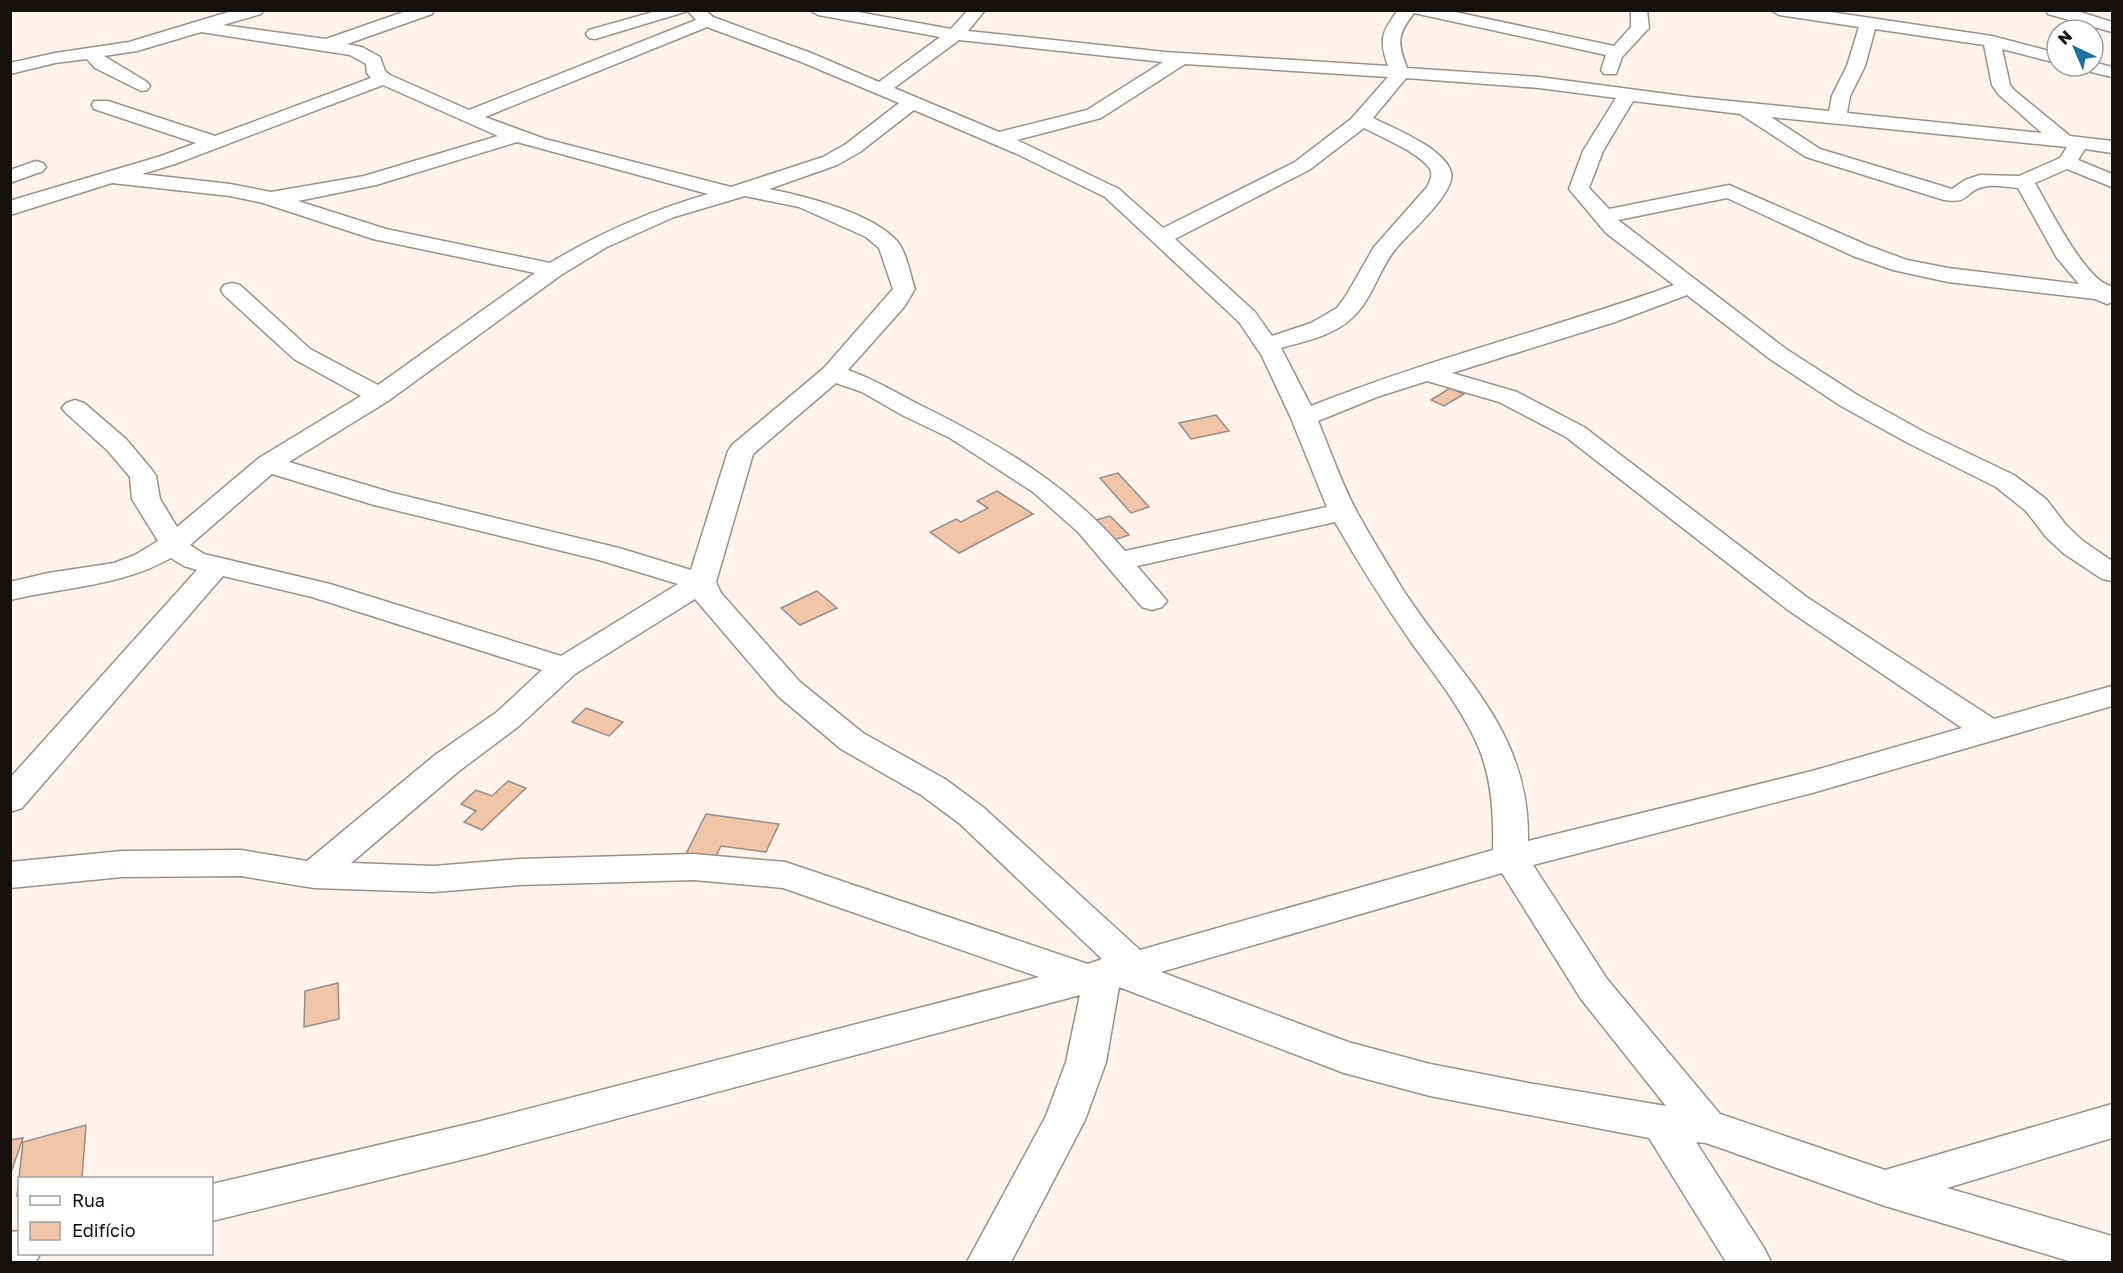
<svg xmlns="http://www.w3.org/2000/svg" width="2123" height="1273" viewBox="0 0 2123 1273" font-family="'Golos Text',sans-serif">
  <style>
    .building { fill: #f0c5a8; stroke: #978d86; stroke-width: 1.5 }
    .lines { fill: none; stroke-linecap: round; stroke-linejoin: round }
    .minor-casing { stroke: #9c918a; stroke-width: 3 }
    .minor { fill: #fff; fill-rule: evenodd }
  </style>
  <rect width="100%" height="100%" fill="#fff3eb"/>
  <!-- building -->
  <path class="building" d="M1450 388 1464 394 1444 406 1431 400Z
    M1216 415 1229 431 1191 439 1179 423Z
    M1118 473 1149 507 1131 513 1100 478Z
    M997 491 1033 514 959 553 930 532 956 519 961 522 988 508 977 501Z
    M1110 516 1129 535 1111 541 1092 521Z
    M817 591 837 608 800 625 781 608Z
    M586 708 623 722 609 736 572 722Z
    M508 781 526 788 482 830 464 822 476 811 461 804 476 790 492 796Z
    M706 814 779 824 766 852 721 846 712 864 683 860Z
    M338 983 339 1019 304 1027 305 991Z
    M86 1125 82 1178H20V1195L17 1196 23 1142Z
    M23 1138 10 1175V1140Z"/>
  <g class="lines">
    <!-- minor casing -->
    <g class="minor-casing">
      <path id="minor" d="M235 10H263L261 14 223 25 326 39 409 10H434L432 14 347 44 362 47 380 57 385 71 390 75 469 110 696 20 688 11 595 39 589 38 586 34 589 30 660 10H705L713 17 811 53 879 82 940 37 818 15 810 10H847L951 29 968 10H985L968 31 1165 52 1388 66C1379 40 1381 33 1398 10H1446L1614 46 1631 27V10H1647L1649 28 1622 57 1616 74H1604L1601 70 1606 55 1414 13C1397 35 1397 42 1407 68L1539 77 1690 97 1829 111 1832 96 1847 66 1859 27 1779 15 1771 10H1817L1992 36 2057 53V63L2002 49 2010 85 2014 90 2070 136 2112 141V153L2085 149 2078 160 2112 174V187L2067 169 2035 183C2048 205 2087 284 2112 286V302L2107 304 2095 299 1948 282 1893 270 1853 256 1727 198 1618 220 1786 349 1859 396 1926 433 2014 475 2046 499 2066 525 2083 541 2112 561V581L2102 579 2063 553 2046 537 2026 511 1996 487 1908 443 1841 406 1770 359 1687 295 1615 322 1452 373 1517 392 1584 427 1808 598 1994 719 2112 686V706L1812 793 1533 865 1607 979 1720 1114 1885 1170 2112 1104V1138L1947 1188 2112 1236V1262H2072L1885 1206 1706 1143 1696 1142 1764 1248 1771 1262H1726L1649 1138 1430 1096 1344 1073 1119 987 1106 1062 1085 1120 1011 1262H967L1046 1116 1066 1062 1080 995 481 1155 212 1221V1184L481 1121 1039 977 783 888 694 880 519 885 434 892 314 888 241 876 122 877 10 888V862L122 851 241 850 307 861 435 755 497 712 542 670 312 597 223 576 22 808 10 812V778L197 570 184 566 171 558C122 586 64 587 10 600V582L48 573 114 563 135 555 158 541 132 499 130 477 108 451 66 413 62 408 66 403 75 400 84 403 126 439 152 470 156 476 160 499 177 527 259 458 361 396 294 359 224 295 221 290 224 285 232 283 240 285 310 349 378 385 535 273 373 239 263 203 230 196 112 183 10 215V201L16 199 161 156 196 143 94 109 92 105 94 101H108L215 136 371 78 367 73 366 64 350 55 201 32 137 51 104 56 147 82 150 86 147 90 141 91 95 68 87 59 55 63 10 74V63L55 53 129 42ZM707 27 799 61 899 103 846 144 823 157 731 187 545 139 485 117ZM1875 29 1984 45 1992 85 1998 94 2042 133 1847 113 1850 96 1865 66ZM959 40 1163 62 1087 110 999 132 894 88ZM1185 64 1388 77 1351 119 1295 162 1163 228 1119 189 1017 140 1101 118ZM1406 78 1539 88 1616 98 1583 151 1569 189 1606 233 1674 285C1554 328 1429 359 1311 406L1281 348C1305 341 1333 336 1352 318 1374 298 1379 266 1399 245 1411 231 1457 191 1451 172 1444 148 1393 128 1373 118ZM383 85 498 136 364 176 271 192 230 184 142 174 175 164ZM1633 101 1740 114 1806 157 1944 200C1971 204 1963 192 1983 187 1994 184 2007 187 2018 188L2057 258 2079 284 1948 268 1907 260 1869 246 1729 185 1609 209 1589 188 1603 151ZM914 110 1017 154 1105 197 1239 322 1262 356 1291 418 1327 507 1125 551C1067 484 1001 445 922 406 896 393 876 380 848 370L904 307 915 289C910 275 907 253 897 241 872 213 805 196 769 189L837 165 860 152ZM1771 117 2067 147 2060 158 2019 176 1980 175 1965 180 1952 189 1820 149ZM1364 128C1381 137 1420 153 1430 169 1433 175 1430 181 1427 187L1374 247 1347 294 1337 308 1311 323 1272 336 1255 312 1175 239 1309 170ZM517 142 708 194C651 211 601 232 550 263L386 229 298 201 376 185ZM745 196 799 207 866 237 879 248 893 289 824 368 732 445 728 451 691 570 619 548 393 493 289 462 388 401 561 275 607 247 674 217ZM1427 381 1499 402 1566 437 1788 610 1962 728 1812 771 1528 841C1530 726 1455 673 1400 585 1386 561 1371 538 1358 514 1342 485 1331 452 1318 421L1377 397ZM836 383 862 392 902 415 950 438 1033 492 1078 532 1142 607 1152 610 1162 607 1167 601 1137 566 1335 522C1359 564 1384 603 1411 642 1435 675 1462 709 1478 746 1492 778 1494 816 1493 850L1140 950 983 807 945 779 863 733 800 682 721 593 716 582 753 454ZM272 474 374 505 599 560 678 584 561 656 330 584 204 554 190 545ZM695 599 778 696 841 749 921 795 959 823 1102 959 1088 964 785 862 694 854 519 859 434 866 351 863 459 771 519 726 575 674ZM1502 873 1581 999 1666 1106 1528 1083 1430 1064 1348 1042 1161 972Z
        M2046 10H2074L2112 22V32L2048 14Z
        M2093 62 2112 67V77L2083 70 2080 66H2093Z
        M36 161 43 163 46 167 43 171 10 183V170Z
        M20 1231V1254H40L36 1262H10V1232Z"/>
    </g>
    <!-- minor -->
    <use href="#minor" class="minor"/>
  </g>
  <!-- border -->
  <rect width="2123" height="1273" fill="none" stroke="#15110f" stroke-width="24"/>
  <!-- legend -->
  <rect x="18" y="1177" width="195" height="78" fill="#ffffff" stroke="#a1a09f" stroke-width="1.5"/>
  <rect x="30" y="1196" width="30" height="9" fill="#ffffff" stroke="#a1a09f" stroke-width="1.5"/>
  <text x="72" y="1207" font-size="18" fill="#15110f">Rua</text>
  <rect x="30" y="1222" width="30" height="18" fill="#f0c5a8" stroke="#a1a09f" stroke-width="1.5"/>
  <text x="72" y="1237" font-size="18" fill="#15110f">Edifício</text>
  <!-- north arrow -->
  <g transform="translate(2075 48) rotate(316)"><circle r="28" fill="#ffffff" stroke="#a1a09f" stroke-width="1.5"/>
  <path d="M0-4.5L10 22L0 15L-10 22Z" fill="#1a70a0"/>
  <text y="-9" font-size="16" font-weight="bold" text-anchor="middle" fill="#15110f">N</text>
  </g>
</svg>
